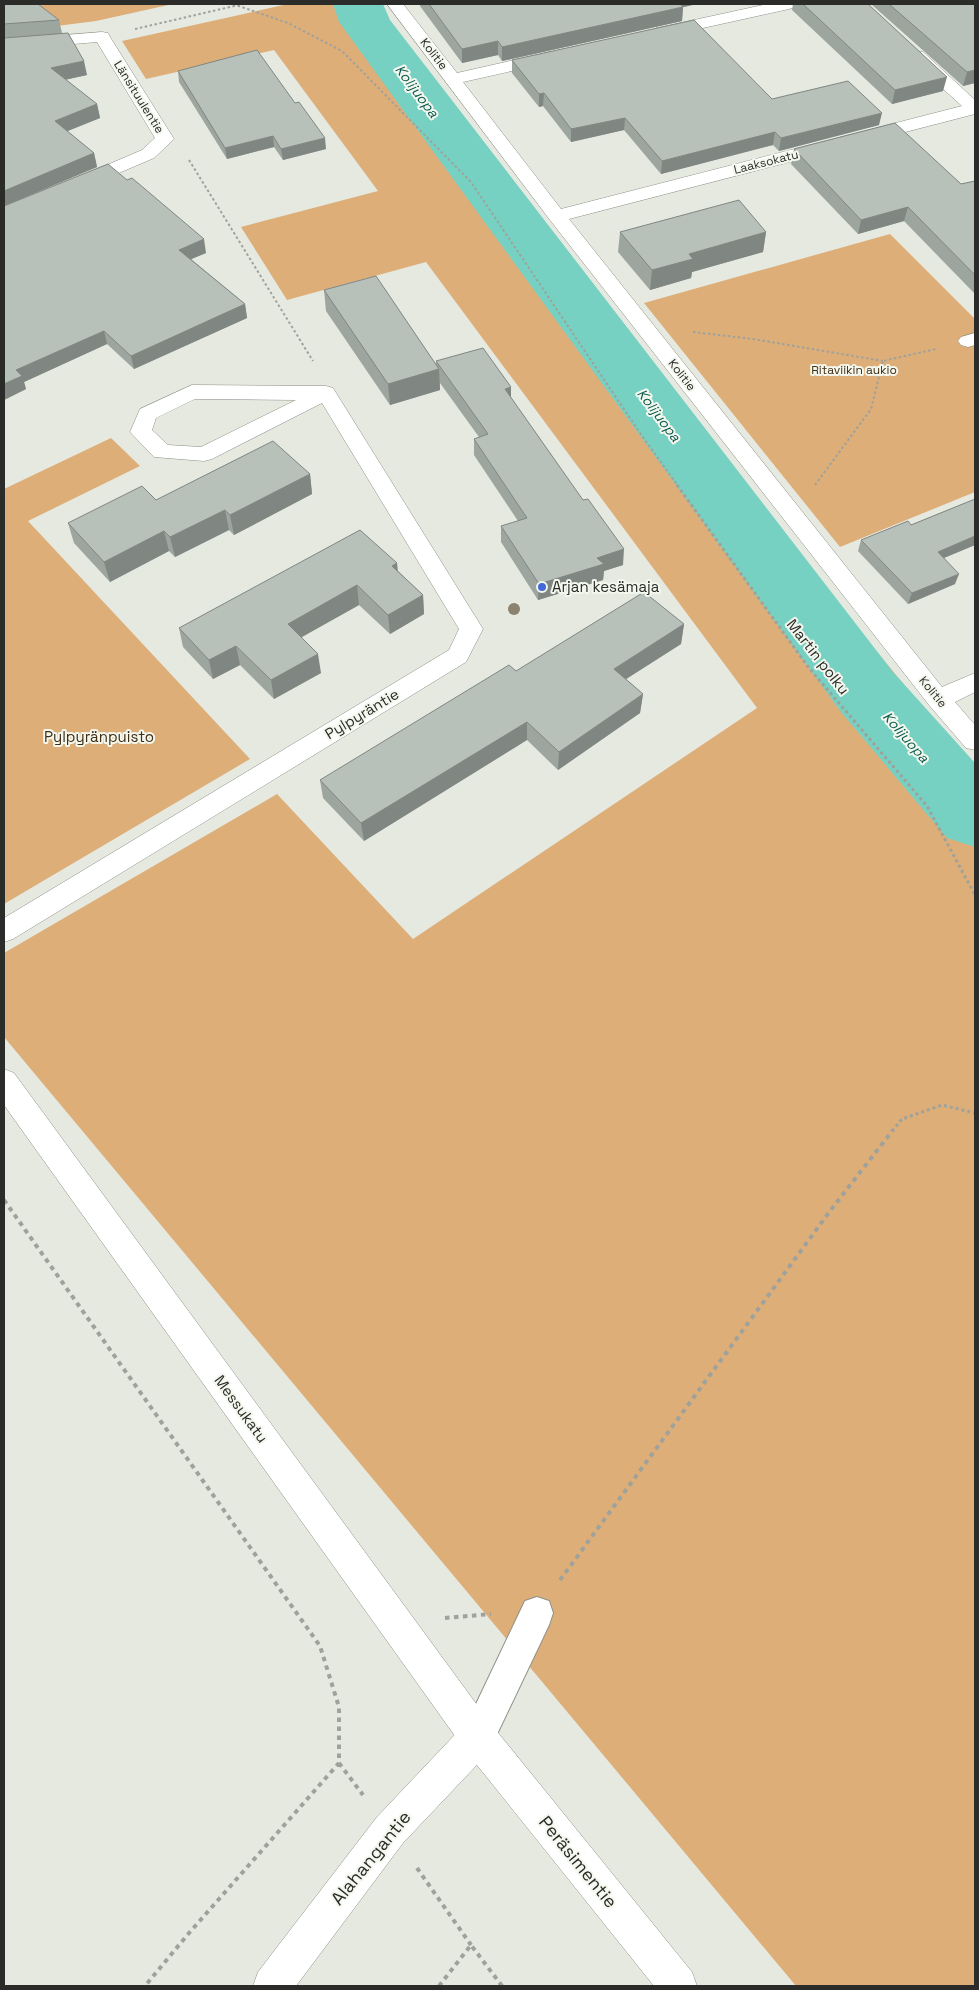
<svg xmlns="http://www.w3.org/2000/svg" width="979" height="1990" viewBox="0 0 979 1990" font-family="'Space Grotesk',sans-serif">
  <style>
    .green { fill: #deae79 }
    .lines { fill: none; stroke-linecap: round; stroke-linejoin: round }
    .river { fill: #77d1c2; fill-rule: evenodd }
    .service-casing { stroke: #8c9087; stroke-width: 2 }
    .minor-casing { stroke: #8c9087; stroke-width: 1 }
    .tertiary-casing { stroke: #8c9087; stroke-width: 1 }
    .path-far2 { stroke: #9fa19b; stroke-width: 2; stroke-dasharray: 2.5 2.5; stroke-linecap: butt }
    .path-far1 { stroke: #9fa19b; stroke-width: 3; stroke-dasharray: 3 3; stroke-linecap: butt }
    .path { stroke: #9fa19b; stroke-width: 4; stroke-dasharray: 4.5 4.5; stroke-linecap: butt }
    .service { fill: #fff; fill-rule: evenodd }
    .minor { fill: #fff; fill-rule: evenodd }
    .tertiary { fill: #fff; fill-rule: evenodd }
    .tree { fill: #8b8270 }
    .wall { fill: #9da59f }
    .shaded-wall { fill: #808682 }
    .building { fill: #b7c0b9; stroke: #808682 }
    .poi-dot { fill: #4268da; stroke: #f3f7ed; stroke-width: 2 }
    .labels { text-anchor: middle; stroke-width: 4; stroke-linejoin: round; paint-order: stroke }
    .far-street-label { font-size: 12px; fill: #2b2c29; stroke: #f3f7ed }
    .far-park-label { font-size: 12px; fill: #422d15; stroke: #f3f7ed }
    .far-water-label { font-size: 14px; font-style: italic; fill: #0a5a50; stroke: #f3f7ed }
    .poi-label { font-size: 15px; fill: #2b2c29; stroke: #f3f7ed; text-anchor: start }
    .street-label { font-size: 15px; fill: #2b2c29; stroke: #f3f7ed }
    .park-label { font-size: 15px; fill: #422d15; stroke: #f3f7ed }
    .near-street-label { font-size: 18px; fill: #2b2c29; stroke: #f3f7ed }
  </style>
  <rect width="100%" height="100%" fill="#e5e9e0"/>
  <!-- green -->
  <path class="green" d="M30 4H173L96 21 41 28Z
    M288 4H372C569 262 765 521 975 770V1986H796L4 1037V953L277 794 413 939 757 708 426 262 287 300 241 227 378 191 274 50 146 79 122 41Z
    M890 234 975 319V492L840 547 644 303Z
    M111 438 140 466 28 521 250 759 4 904V489Z"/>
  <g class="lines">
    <!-- river -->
    <path class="river" d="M333 4H383L390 20 893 672 975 763V847L947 838 841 712 347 33 339 22Z"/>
    <!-- service casing -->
    <g class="service-casing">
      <path id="service" d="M537 1597 549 1601 553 1613 549 1625 490 1749 478 1754 466 1749 461 1737 466 1725 525 1601Z"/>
    </g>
    <!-- minor casing -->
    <g class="minor-casing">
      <path id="minor" d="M387 4H403L457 73 550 52 556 53 559 57 556 61 463 82 561 209 962 106 911 60 908 56 911 52H923L975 100V114L569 219 942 687 975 673V692L955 702 975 725V750L966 748 929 705 550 220Z
        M768 4H797L795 7 789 9 662 37 656 36 654 32 656 28 662 27Z
        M102 32 108 33 110 37 174 139 154 158 79 190 72 188 70 184 72 180 142 150 155 138 97 42 4 50V40Z
        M975 333V345L968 347 961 345 958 341 961 337Z
        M192 385 326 386 333 388 483 629 466 662 13 939 4 942V918L449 650 459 629 322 403 212 459 204 461 154 457 130 432 140 409ZM195 399 296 400 201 447 168 445 152 430 156 418Z
        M4 1069 14 1073 491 1724 692 1972 697 1986H654L465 1750 4 1105Z"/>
    </g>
    <!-- tertiary casing -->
    <g class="tertiary-casing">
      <path id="tertiary" d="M478 1719 491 1724 496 1737 491 1750 403 1843 296 1986H253L258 1972 377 1817 465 1724Z"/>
    </g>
    <!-- path-far2 -->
    <path class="path-far2" d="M233 4 288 23 342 51 471 182 640 433 678 486
      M135 29 243 4
      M189 160 313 361
      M693 332 753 339 883 361
      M815 485 871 409 883 361 936 349"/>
    <!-- path-far1 -->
    <path class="path-far1" d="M677 485 809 668 927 806 975 895
      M892 1131 902 1119 942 1105 975 1113"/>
    <!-- path -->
    <path class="path" d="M4 1200 320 1646 339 1707V1763L189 1933 145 1986
      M560 1580 830 1211 893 1130
      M445 1618 491 1614
      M339 1763 363 1795
      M417 1868 471 1945
      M439 1986 471 1945 502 1986"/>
    <!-- service -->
    <use href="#service" class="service"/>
    <!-- minor -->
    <use href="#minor" class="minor"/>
    <!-- tertiary -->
    <use href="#tertiary" class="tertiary"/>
  </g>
  <!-- trees -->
  <circle class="tree" cx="514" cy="609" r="6"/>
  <!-- wall -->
  <path class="wall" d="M4 4 59 20 62 33 87 75 65 80 97 104 100 118 67 131 94 153 97 167 4 206Z
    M420 4H697L683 7 682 21 502 61 498 55 462 63 420 6Z
    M793 4H868L943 91 892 104 792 10Z
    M871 4H975V83L963 86Z
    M512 60 772 99 879 125 779 151 773 145 661 174 624 130 571 142 543 106 539 107 512 73Z
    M178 71 326 149 283 160 274 147 227 159 179 82Z
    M794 149 961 184 975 181V294L904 221 858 234 791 164Z
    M4 206 206 253 191 259 245 304 247 318 134 369 107 344 24 382 26 389 4 400Z
    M620 232H766L763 252 692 272 691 278 650 290 618 252Z
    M324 290 436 364V361L511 398 623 565 604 571 603 580 538 600 501 542V526L518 521 474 455V439L479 437 440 383V390L390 405 326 311Z
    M310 474 312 494 234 535 229 530 175 557 169 551 110 582 74 543 68 523 156 500Z
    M975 499V545L944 558 955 584 908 604 858 551 861 540 911 525Z
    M397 563 398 571 423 595 424 614 390 634 359 605 302 637 321 673 274 699 240 665 213 679 183 647 179 628Z
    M684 624 681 644 626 679 643 694 640 713 558 770 527 740 364 841 323 798 320 780Z"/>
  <!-- shaded-wall -->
  <path class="shaded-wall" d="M671 4H697L671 10Z
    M683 7 682 21 502 61V47Z
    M498 41V55L462 63V49Z
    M84 61 87 75 54 82 51 68Z
    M975 70V83L963 86 967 72Z
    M947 77 943 91 892 104 895 90Z
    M544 93 543 106 539 107V94Z
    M97 104 100 118 58 135 55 121Z
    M882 113 879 125 779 151 781 138Z
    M625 118 624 130 571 142V129Z
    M775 132 773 145 661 174 662 161Z
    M273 136 274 147 227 159 225 148Z
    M325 138 326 149 283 160 281 149Z
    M94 153 97 167 4 206V191Z
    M908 207 904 221 858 234 861 220Z
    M766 232 763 252 692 272 691 278 650 290 652 270 689 254Z
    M204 239 206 253 182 263 179 250Z
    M245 304 247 318 134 369 131 356Z
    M104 331 107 344 24 382 26 389 4 400V384L16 370Z
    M439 369 440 390 390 405 388 384Z
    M511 387V404L505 389Z
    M310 474 312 494 234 535 230 515Z
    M225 510 229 530 175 557 170 537Z
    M164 531 169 551 110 582 104 562Z
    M975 536V545L934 562 938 552Z
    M624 549 623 565 604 571 603 580 538 600 539 584 597 558Z
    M397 563 398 583 392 566Z
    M959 574 955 584 908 604 912 593Z
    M357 585 359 605 291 643 288 624Z
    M423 595 424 614 390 634 388 615Z
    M684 624 681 644 612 688 614 669Z
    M236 646 240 665 213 679 209 660Z
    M318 654 321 673 274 699 271 680Z
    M643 694 640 713 558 770 559 752Z
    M527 722V740L364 841 361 823Z"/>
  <!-- building -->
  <path class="building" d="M4 4H38L59 20 4 24Z
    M429 4H680L683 7 502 47 498 41 462 49Z
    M803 4H868L947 77 895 90Z
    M889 4H975V70L967 72Z
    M694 20 772 99 848 81 882 113 781 138 775 132 662 161 625 118 571 129 544 93 539 94 512 60Z
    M68 33 84 61 51 68 97 104 55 121 94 153 4 191V38Z
    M257 50 295 103 299 102 325 138 281 149 273 136 225 148 178 71Z
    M895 123 961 184 975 181V275L908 207 861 220 794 149Z
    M108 164 127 180 132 178 204 239 179 250 245 304 131 356 104 331 16 370 22 376 4 384V206Z
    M739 200 766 232 689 254 693 259 652 270 620 232Z
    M376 276 439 369 388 384 324 290Z
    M483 348 511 387 505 389 583 500 588 499 624 549 597 558 604 564 539 584 501 526 527 518 474 439 488 434 436 361Z
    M273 441 310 474 230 515 225 510 170 537 164 531 104 562 68 523 142 486 156 500Z
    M975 499V536L938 552 959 574 912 593 861 540 908 521 911 525Z
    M360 530 397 563 392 566 423 595 388 615 357 585 288 624 318 654 271 680 236 646 209 660 179 628Z
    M644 592 684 624 614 669 643 694 559 752 527 722 361 823 320 780 509 665 516 671Z"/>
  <!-- markers -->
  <circle class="poi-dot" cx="542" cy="587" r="5"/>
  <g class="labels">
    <!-- far-street labels -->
    <g class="far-street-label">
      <text transform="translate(434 54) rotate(52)" y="4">Kolitie</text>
      <text transform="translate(139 97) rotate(58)" y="4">Länsituulentie</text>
      <text transform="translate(766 162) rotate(-14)" y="4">Laaksokatu</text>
      <text transform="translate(682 375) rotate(52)" y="4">Kolitie</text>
      <text transform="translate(933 692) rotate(51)" y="4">Kolitie</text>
    </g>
    <!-- far-park labels -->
    <g class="far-park-label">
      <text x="854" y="374">Ritaviikin aukio</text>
    </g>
    <!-- far-water labels -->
    <g class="far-water-label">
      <text transform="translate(417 91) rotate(53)" y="5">Kolijuopa</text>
      <text transform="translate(659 415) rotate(53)" y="5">Kolijuopa</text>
      <text transform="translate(906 737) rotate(49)" y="5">Kolijuopa</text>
    </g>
    <!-- poi labels -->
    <g class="poi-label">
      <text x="552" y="592">Arjan kesämaja</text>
    </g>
    <!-- street labels -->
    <g class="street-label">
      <text transform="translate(818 657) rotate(52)" y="5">Martin polku</text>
      <text transform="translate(362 714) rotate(-31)" y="5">Pylpyräntie</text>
      <text transform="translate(241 1409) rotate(54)" y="5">Messukatu</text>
    </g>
    <!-- park labels -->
    <g class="park-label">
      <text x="99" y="742">Pylpyränpuisto</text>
    </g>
    <!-- near-street labels -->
    <g class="near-street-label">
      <text transform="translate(371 1858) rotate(-51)" y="6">Alahangantie</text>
      <text transform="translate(578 1862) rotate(51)" y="6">Peräsimentie</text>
    </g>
  </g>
  <!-- border -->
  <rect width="979" height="1990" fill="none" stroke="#2b2c29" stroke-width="10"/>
</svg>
